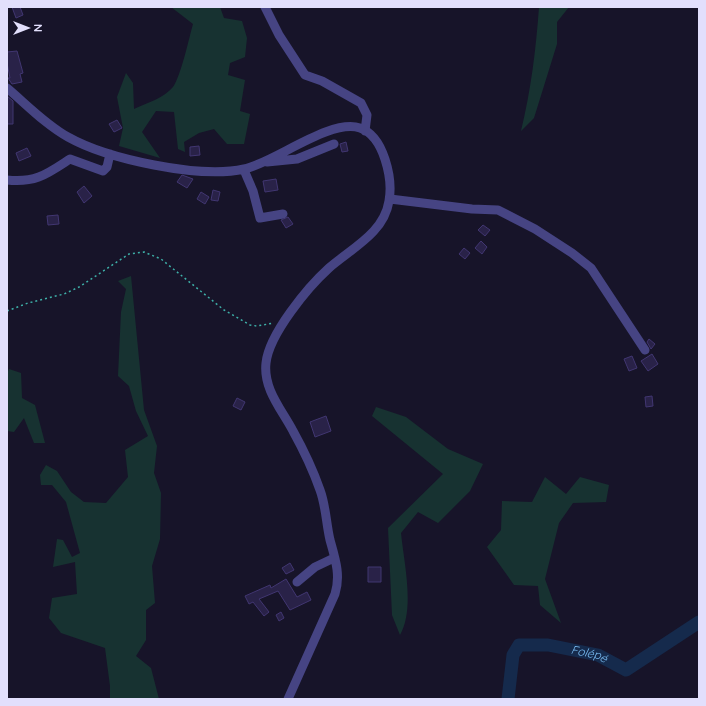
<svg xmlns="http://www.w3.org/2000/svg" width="706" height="706" viewBox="0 0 706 706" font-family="Quicksand,sans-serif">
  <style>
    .green { fill: #173231 }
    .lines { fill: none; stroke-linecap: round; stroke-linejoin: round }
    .river { stroke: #152a4c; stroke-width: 13 }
    .building { fill: #292248; stroke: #413671 }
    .path { stroke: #3eb0a8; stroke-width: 1.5; stroke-dasharray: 2 3; stroke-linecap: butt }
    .minor { stroke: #464483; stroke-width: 9 }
    .labels { text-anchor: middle; stroke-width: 4; stroke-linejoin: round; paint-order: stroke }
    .water-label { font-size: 12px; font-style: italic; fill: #78baf0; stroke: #171429 }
  </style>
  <rect width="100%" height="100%" fill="#171429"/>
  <!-- green -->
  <path class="green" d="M171 7H220L224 18 242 21 247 38 245 57 230 63 228 75 245 80 240 111 250 114 244 144H227L214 129 199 133 184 142 185 152 178 149 174 112 156 111 142 132 160 158 119 146 123 128 117 97 126 73 133 83 134 109C147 103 164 98 173 87 181 76 189 38 193 24Z
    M539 7H569L557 22V44L534 118 521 131C531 90 536 49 539 7Z
    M131 276 144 410 157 446 154 473 161 493 160 539 152 566 155 603 146 610V640L136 656 151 668 159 699H110V686L105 648 61 633 49 618 52 598 77 594 75 562 53 567 57 539 63 540 72 557 80 553 66 502 52 485H41L40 475 46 465 57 471 71 492 84 502 106 503 128 477 125 450 148 436 136 411 129 386 118 376 121 312 126 289 118 281Z
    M9 369 21 373 22 398 35 405 45 443H34L24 418 14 432 7 431V373Z
    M376 407 406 417 448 449 483 464 470 491 438 523 418 512 401 533C404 564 415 608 400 635L392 615 388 528 443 474 372 416Z
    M545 477 566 494 580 477 609 485 606 502 573 503 559 523 545 579 561 623 540 605 538 586 514 585 487 547 501 530 502 501 532 502Z"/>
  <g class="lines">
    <!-- river -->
    <path class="river" id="s1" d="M508 699 513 655 519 645H548L598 655 626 670 699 622"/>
  </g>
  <!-- building -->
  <path class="building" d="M12 7H20L23 15 16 18Z
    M17 51 23 73 20 74 22 82 12 84 8 78H10L7 63V52Z
    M7 96 13 101V124H7Z
    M117 120 122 128 114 132 109 124Z
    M346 142 348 151 342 152 340 144Z
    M199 146 200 155 190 156V147Z
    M27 148 31 156 19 161 16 153Z
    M182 175 193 179 187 188 177 182Z
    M276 179 278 190 265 192 263 181Z
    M84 186 92 196 84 203 77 192Z
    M213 190 220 192 218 201 211 200Z
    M201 192 209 197 205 204 197 199Z
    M58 215 59 224 48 225 47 216Z
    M288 217 293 224 286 228 281 220Z
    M483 225 490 230 485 236 478 230Z
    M481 241 487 247 482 254 475 248Z
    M464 248 470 253 465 259 459 254Z
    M649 339 655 344 651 349 647 342Z
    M652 354 658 364 648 371 641 361Z
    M632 356 637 368 629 371 624 359Z
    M652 396 653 406 646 407 645 397Z
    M237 398 245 402 241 410 233 406Z
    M326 416 331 431 315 437 310 422Z
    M290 563 294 570 286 574 282 568Z
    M368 567H381V582H368Z
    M286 579 297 597 307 592 311 600 290 610 278 591 259 599 269 612 264 616 253 602 249 604 245 596 270 585 271 588Z
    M281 612 284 618 279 621 276 615Z"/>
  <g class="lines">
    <!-- path -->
    <path class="path" d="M7 311 28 303 64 294 79 287 129 254 144 252 161 259 224 310 250 325 257 326 274 323"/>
    <!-- minor -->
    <path class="minor" d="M265 7 279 35 305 75 322 81 361 103 367 115 365 131
      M7 88C26 104 46 125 68 137 107 159 200 179 244 169 274 163 330 118 360 128 384 136 393 179 389 201 384 233 352 248 329 268 308 287 269 334 266 363 263 389 282 410 293 431 303 449 313 470 320 490 326 506 326 523 330 540 335 558 341 575 335 594L288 699
      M267 162 297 159 334 144
      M244 170 253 191 260 218 283 214
      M7 180C36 183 47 174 70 159L103 171 107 167 110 154
      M390 199 472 209 498 210 535 229 572 253 591 268 645 350
      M297 582 315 567 334 558"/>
  </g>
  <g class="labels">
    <!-- water labels -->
    <g class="water-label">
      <text dy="4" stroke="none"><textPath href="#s1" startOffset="127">Folépé</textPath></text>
    </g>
  </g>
  <!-- border -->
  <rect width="706" height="706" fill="none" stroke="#e2dffc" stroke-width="16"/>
  <!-- north arrow -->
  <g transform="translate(28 28) rotate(90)" stroke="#171429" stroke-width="3" paint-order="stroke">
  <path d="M0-3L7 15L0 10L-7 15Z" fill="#e2dffc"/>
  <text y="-6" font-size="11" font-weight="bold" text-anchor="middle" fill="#e2dffc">N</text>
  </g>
</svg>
